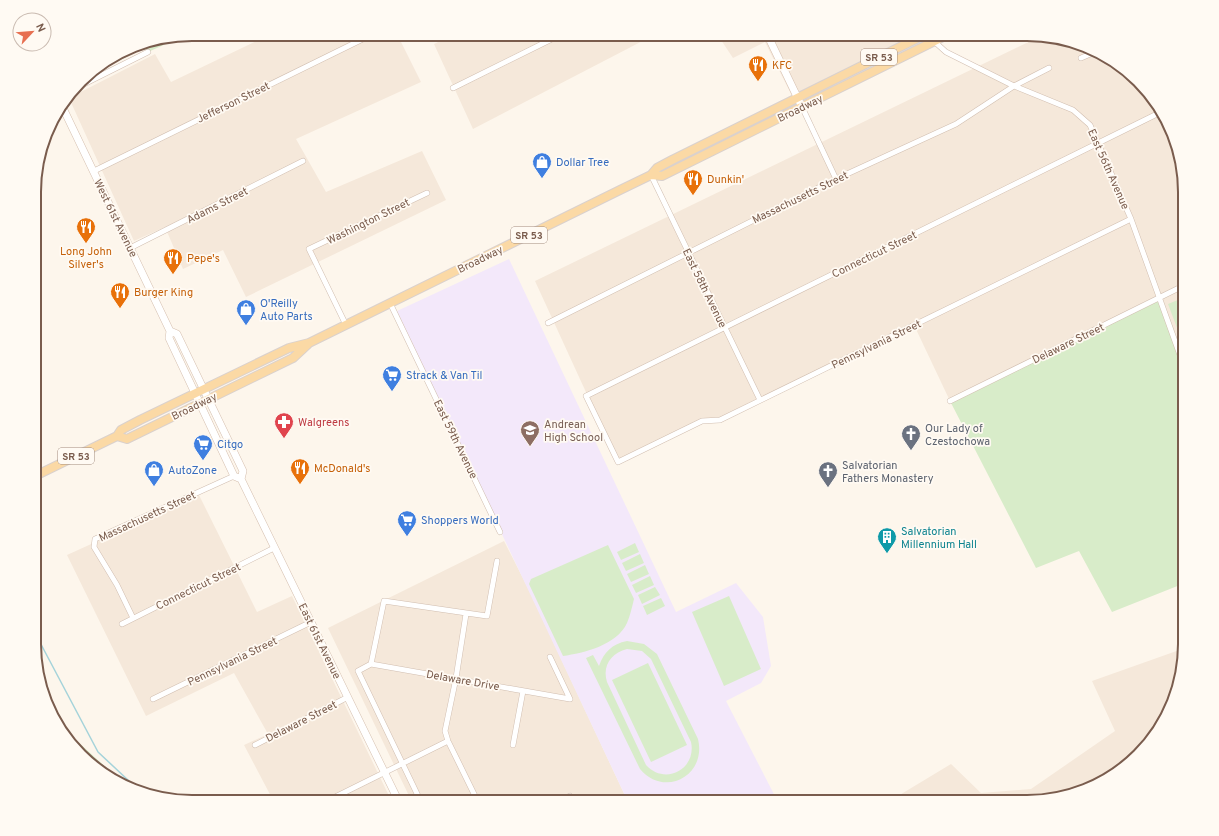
<svg xmlns="http://www.w3.org/2000/svg" width="1219" height="836" viewBox="0 0 1219 836" font-family="Overpass,sans-serif">
  <style>
    .residential { fill: #f5e8da }
    .education { fill: #f3e8fa }
    .green { fill: #d8ecc9; fill-rule: evenodd }
    .lines { fill: none; stroke-linecap: round; stroke-linejoin: round }
    .stream { stroke: #a5d3da; stroke-width: 1.5 }
    .street-casing { stroke: #d1beb0; stroke-width: 6 }
    .secondary-casing { stroke: #d6c0b0; stroke-width: 8 }
    .primary-casing { stroke: #dad1cd; stroke-width: 10 }
    .street { stroke: #fff; stroke-width: 5 }
    .secondary { stroke: #fff; stroke-width: 7 }
    .primary { stroke: #fbd9a5; stroke-width: 8 }
    .labels { text-anchor: middle; stroke-width: 3.5; stroke-linejoin: round; paint-order: stroke }
    .shield { fill: #fffaf3; stroke: #a28b7f; stroke-width: 1 }
    .shield-label { font-size: 10px; font-weight: bold; fill: #7a5c4d }
    .food-label { font-size: 11px; fill: #c56008; stroke: #fffaf3; text-anchor: start }
    .street-label { font-size: 11px; fill: #7a5c4d; stroke: #fffaf3 }
    .shop-label { font-size: 11px; fill: #366cbe; stroke: #fffaf3; text-anchor: start }
    .health-label { font-size: 11px; fill: #be3a42; stroke: #fffaf3; text-anchor: start }
    .education-label { font-size: 11px; fill: #785e54; stroke: #fffaf3; text-anchor: start }
    .worship-label { font-size: 11px; fill: #5b616d; stroke: #fffaf3; text-anchor: start }
    .culture-label { font-size: 11px; fill: #0d838f; stroke: #fffaf3; text-anchor: start }
    .rim { fill: none; stroke: #7a5c4d; stroke-width: 2 }
  </style>
  <rect width="100%" height="100%" fill="#fdf6ec"/>
  <!-- residential -->
  <path class="residential" d="M271 34H397L421 82 296 139 326 192 422 151 446 200 246 297 223 250 183 269 165 227 134 241 69 98 155 54 171 82Z
    M455 34H656L473 129 434 44Z
    M717 34H915L792 96 765 42 733 58Z
    M1043 35 1078 42 1123 66 1169 122 1185 182V370L950 401 914 325 720 420 702 421 618 462 535 281Z
    M199 495 257 612 292 596 392 802H274L244 745 268 734 234 673 146 716 67 555Z
    M504 541 527 586 628 802H412L328 628Z
    M1185 648 1177 695 1153 740 1097 786 1027 802H888L951 764 981 793 1031 789 1115 731 1092 681Z"/>
  <!-- education -->
  <path class="education" d="M509 259 676 612 736 583 763 617 771 666 761 683 726 701 778 802H628L397 311Z"/>
  <!-- green -->
  <path class="green" d="M186 35 148 52 144 48 83 79 88 73 132 46Z
    M1185 297V349L1168 304Z
    M1159 298 1185 369V583L1112 612 1079 551 1036 568 950 401Z
    M635 543 639 552 621 560 617 552Z
    M608 545 634 599C632 607 630 616 627 623 617 645 584 653 563 656L529 584 531 579Z
    M640 554 644 563 626 571 622 563Z
    M645 565 649 574 631 582 627 574Z
    M650 576 654 585 636 593 632 585Z
    M655 587 660 595 642 604 638 595Z
    M729 596 761 669 724 686 692 612Z
    M661 598 665 606 647 615 643 606Z
    M627 641 644 644 657 654 698 739C707 776 664 798 640 769L586 658 593 655 599 666C604 652 612 644 627 641ZM627 649 642 651 651 659 691 742C697 769 665 786 646 765L607 682C602 666 611 653 627 649Z
    M648 663 687 745 651 762 612 680Z
    M54 720 122 782V784L96 770Z"/>
  <g class="lines">
    <!-- stream -->
    <path class="stream" d="M35 633 98 752 129 781 131 789"/>
    <!-- street casing -->
    <g class="street-casing">
      <path id="street" d="M926 34 946 52 1014 86 1073 110 1090 125 1131 219 1185 369
        M1081 58 1095 52
        M76 88 148 52
        M453 88 562 34
        M802 107 836 179
        M94 171 373 34
        M651 175 760 400
        M1131 219 720 420 702 421 618 462 586 396 1161 112
        M130 248 303 161
        M390 303 500 532
        M548 323 836 179 956 124 1014 86 1049 68
        M346 325 309 249 427 193
        M950 401 1185 285
        M466 614 456 678 445 731 448 741 478 802
        M133 618 117 585 94 547 95 539 234 476
        M122 624 274 548
        M550 657 570 699
        M371 664 384 601 487 616 497 561
        M153 699 311 622
        M255 745 348 697
        M513 745 523 691
        M325 802 448 741
        M421 802 358 671 371 664 570 699
        M559 802 570 796"/>
    </g>
    <!-- secondary casing -->
    <g class="secondary-casing">
      <path id="secondary" d="M767 34 802 107
        M62 106 170 331 177 334 243 471 241 479
        M170 331 169 338 234 476 241 479 399 802"/>
    </g>
    <!-- primary casing -->
    <g class="primary-casing">
      <path id="primary" d="M651 175 662 176 949 34
        M117 436 127 439 293 358 308 344
        M35 476 117 436 121 430 140 420 289 348 309 343 620 190 651 175 657 168 672 160 926 34"/>
    </g>
    <!-- street -->
    <use href="#street" class="street"/>
    <!-- secondary -->
    <use href="#secondary" class="secondary"/>
    <!-- primary -->
    <use href="#primary" class="primary"/>
  </g>
  <!-- icons -->
  <defs>
    <g id="restaurant-pin" transform="scale(1)"><path d="M0 17L-7.5 6A9.5 9.5 0 1 1 7.5 6Z" fill="#e8710a" stroke="#fffaf3"/><path d="M-5-6h1v4h1v-4h1v4h1v-4h1v5L-1.5 .5V6h-2V.5L-5-1ZM5-6V6H3V1.5H1.5Q1.5-4 5-6Z" fill="#fff"/></g>
    <g id="shop-pin" transform="scale(1)"><path d="M0 17L-7.5 6A9.5 9.5 0 1 1 7.5 6Z" fill="#3f7fe0" stroke="#fffaf3"/><path d="M-5-2.5h2.3a2.7 3.5 0 0 1 5.4 0H5L5.5 6h-11ZM-1.5-2.5h3a1.5 2.3 0 0 0-3 0Z" fill="#fff"/></g>
    <g id="supermarket-pin" transform="scale(1)"><path d="M0 17L-7.5 6A9.5 9.5 0 1 1 7.5 6Z" fill="#3f7fe0" stroke="#fffaf3"/><path d="M-6-5.5h2.5l.6 2H6L4.5 2H-2.5L-4.4-4H-6ZM-1.5 3.2a1.3 1.3 0 1 0 .1 0ZM3 3.2a1.3 1.3 0 1 0 .1 0Z" fill="#fff"/></g>
    <g id="pharmacy-pin" transform="scale(1)"><path d="M0 17L-7.5 6A9.5 9.5 0 1 1 7.5 6Z" fill="#e0444e" stroke="#fffaf3"/><path d="M-2-6h4v4h4v4h-4v4h-4v-4h-4v-4h4Z" fill="#fff"/></g>
    <g id="school-pin" transform="scale(1)"><path d="M0 17L-7.5 6A9.5 9.5 0 1 1 7.5 6Z" fill="#8d6e63" stroke="#fffaf3"/><path d="M0-5L7-2L0 1L-7-2ZM-4 1L0 2.5L4 1V4Q0 6-4 4Z" fill="#fff"/></g>
    <g id="church-pin" transform="scale(1)"><path d="M0 17L-7.5 6A9.5 9.5 0 1 1 7.5 6Z" fill="#6b7280" stroke="#fffaf3"/><path d="M-1.2-6h2.4v3.5h3.3v2.4h-3.3V6h-2.4V-.1h-3.3v-2.4h3.3Z" fill="#fff"/></g>
    <g id="building-pin" transform="scale(1)"><path d="M0 17L-7.5 6A9.5 9.5 0 1 1 7.5 6Z" fill="#0f9aa8" stroke="#fffaf3"/><path d="M-4-6H4V6H1V3H-1V6H-4ZM-2.5-4.3h1.7v1.8h-1.7ZM.8-4.3h1.7v1.8H.8ZM-2.5-1h1.7V.8h-1.7ZM.8-1h1.7V.8H.8Z" fill="#fff"/></g>
  </defs>
  <g fill-rule="evenodd">
    <use href="#restaurant-pin" x="758" y="65"/>
    <use href="#shop-pin" x="542" y="162"/>
    <use href="#restaurant-pin" x="693" y="179"/>
    <use href="#restaurant-pin" x="86" y="227"/>
    <use href="#restaurant-pin" x="173" y="258"/>
    <use href="#restaurant-pin" x="120" y="292"/>
    <use href="#shop-pin" x="246" y="309"/>
    <use href="#supermarket-pin" x="392" y="375"/>
    <use href="#pharmacy-pin" x="284" y="422"/>
    <use href="#school-pin" x="530" y="430"/>
    <use href="#church-pin" x="911" y="434"/>
    <use href="#supermarket-pin" x="203" y="444"/>
    <use href="#restaurant-pin" x="300" y="468"/>
    <use href="#shop-pin" x="154" y="470"/>
    <use href="#church-pin" x="828" y="471"/>
    <use href="#supermarket-pin" x="407" y="520"/>
    <use href="#building-pin" x="887" y="537"/>
  </g>
  <g class="labels">
    <!-- shield labels -->
    <g class="shield">
      <rect x="861" y="49" width="36" height="16" rx="3"/>
      <rect x="511" y="227" width="36" height="16" rx="3"/>
      <rect x="58" y="448" width="36" height="16" rx="3"/>
    </g>
    <g class="shield-label">
      <text x="879" y="61">SR 53</text>
      <text x="529" y="239">SR 53</text>
      <text x="76" y="460">SR 53</text>
    </g>
    <!-- food labels -->
    <g class="food-label">
      <text x="772" y="69">KFC</text>
      <text x="707" y="183">Dunkin'</text>
      <text x="86" y="255" text-anchor="middle">Long John<tspan x="86" dy="13">Silver's</tspan></text>
      <text x="187" y="262">Pepe's</text>
      <text x="134" y="296">Burger King</text>
      <text x="314" y="472">McDonald's</text>
    </g>
    <!-- street labels -->
    <g class="street-label">
      <text transform="translate(233 102) rotate(-26)" y="4">Jefferson Street</text>
      <text transform="translate(800 108) rotate(-26)" y="4">Broadway</text>
      <text transform="translate(1109 169) rotate(66)" y="4">East 56th Avenue</text>
      <text transform="translate(800 197) rotate(-26)" y="4">Massachusetts Street</text>
      <text transform="translate(217 205) rotate(-27)" y="4">Adams Street</text>
      <text transform="translate(116 218) rotate(64)" y="4">West 61st Avenue</text>
      <text transform="translate(368 221) rotate(-26)" y="4">Washington Street</text>
      <text transform="translate(874 254) rotate(-26)" y="4">Connecticut Street</text>
      <text transform="translate(480 259) rotate(-26)" y="4">Broadway</text>
      <text transform="translate(705 288) rotate(64)" y="4">East 58th Avenue</text>
      <text transform="translate(1068 343) rotate(-26)" y="4">Delaware Street</text>
      <text transform="translate(876 344) rotate(-26)" y="4">Pennsylvania Street</text>
      <text transform="translate(194 406) rotate(-26)" y="4">Broadway</text>
      <text transform="translate(456 439) rotate(64)" y="4">East 59th Avenue</text>
      <text transform="translate(147 516) rotate(-25)" y="4">Massachusetts Street</text>
      <text transform="translate(198 586) rotate(-26)" y="4">Connecticut Street</text>
      <text transform="translate(320 641) rotate(64)" y="4">East 61st Avenue</text>
      <text transform="translate(232 661) rotate(-26)" y="4">Pennsylvania Street</text>
      <text transform="translate(463 680) rotate(10)" y="4">Delaware Drive</text>
      <text transform="translate(301 721) rotate(-27)" y="4">Delaware Street</text>
    </g>
    <!-- shop labels -->
    <g class="shop-label">
      <text x="556" y="166">Dollar Tree</text>
      <text x="260" y="307">O'Reilly<tspan x="260" dy="13">Auto Parts</tspan></text>
      <text x="406" y="379">Strack &amp; Van Til</text>
      <text x="217" y="448">Citgo</text>
      <text x="168" y="474">AutoZone</text>
      <text x="421" y="524">Shoppers World</text>
    </g>
    <!-- health labels -->
    <g class="health-label">
      <text x="298" y="426">Walgreens</text>
    </g>
    <!-- education labels -->
    <g class="education-label">
      <text x="544" y="428">Andrean<tspan x="544" dy="13">High School</tspan></text>
    </g>
    <!-- worship labels -->
    <g class="worship-label">
      <text x="925" y="432">Our Lady of<tspan x="925" dy="13">Czestochowa</tspan></text>
      <text x="842" y="469">Salvatorian<tspan x="842" dy="13">Fathers Monastery</tspan></text>
    </g>
    <!-- culture labels -->
    <g class="culture-label">
      <text x="901" y="535">Salvatorian<tspan x="901" dy="13">Millennium Hall</tspan></text>
    </g>
  </g>
  <!-- crop -->
  <path d="M0 0H1219V836H0ZM192 41H1027A151 151 0 0 1 1178 192V644A151 151 0 0 1 1027 795H192A151 151 0 0 1 41 644V192A151 151 0 0 1 192 41Z" fill="#fffaf3" fill-rule="evenodd"/>
  <path class="rim" d="M192 41H1027A151 151 0 0 1 1178 192V644A151 151 0 0 1 1027 795H192A151 151 0 0 1 41 644V192A151 151 0 0 1 192 41Z"/>
  <!-- north arrow -->
  <g transform="translate(32 32) rotate(64)"><circle r="19" fill="#fffaf3" stroke="#cabbb1"/>
  <path d="M0-3L7 15L0 10L-7 15Z" fill="#e76f51"/>
  <text y="-6" font-size="11" font-weight="bold" text-anchor="middle" fill="#7a5c4d">N</text>
  </g>
</svg>
